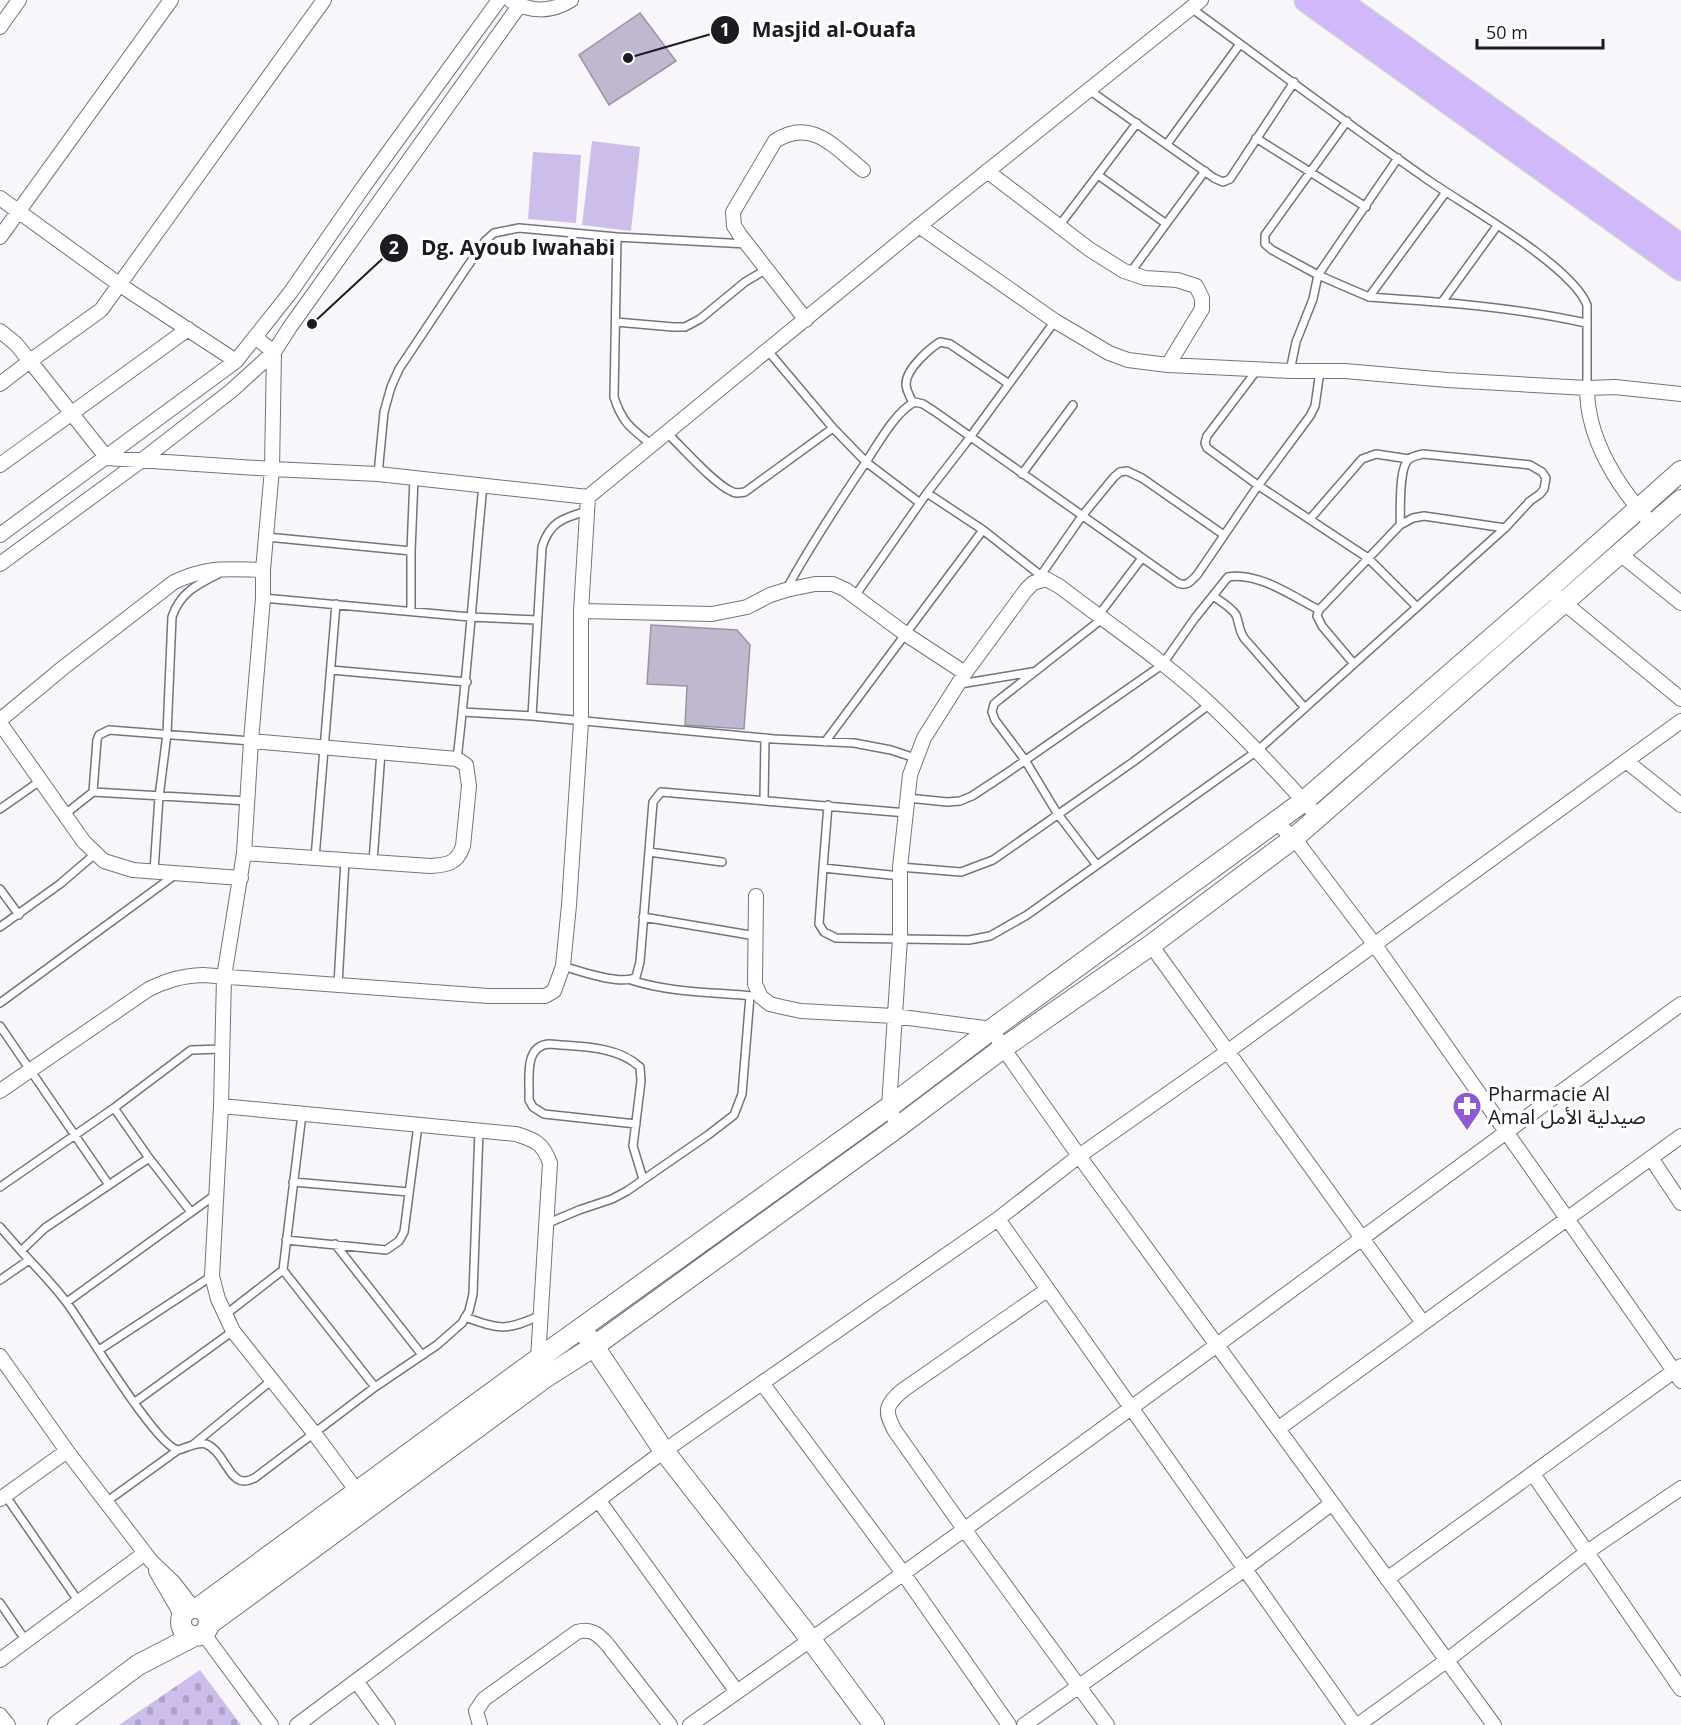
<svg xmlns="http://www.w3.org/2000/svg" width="1681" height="1725" viewBox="0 0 1681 1725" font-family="'Open Sans','Noto Sans Arabic',sans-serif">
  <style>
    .grass { fill: #cdbdeb }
    .cemetery { fill: url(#cemetery-stones) }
    .building { fill: #c0b8cf; stroke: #9a92a9; stroke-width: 1.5 }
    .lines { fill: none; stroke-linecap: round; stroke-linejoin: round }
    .lane-casing { stroke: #777086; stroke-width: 10 }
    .street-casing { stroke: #777086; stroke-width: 16 }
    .secondary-casing { stroke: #777086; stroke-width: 22 }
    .highway-casing { stroke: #d2d1d3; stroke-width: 27 }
    .lane { stroke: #fff; stroke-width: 7 }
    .street { stroke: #fff; stroke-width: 14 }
    .secondary { stroke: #fff; stroke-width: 20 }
    .highway { stroke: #d0b8fb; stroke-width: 24 }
    .labels { text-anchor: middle; stroke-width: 6; stroke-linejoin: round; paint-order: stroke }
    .poi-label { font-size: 20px; fill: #1c1a22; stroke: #fff; text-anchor: start }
    .leader { fill: none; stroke: #1c1a22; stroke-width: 2 }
    .callout-dot { fill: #1c1a22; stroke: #fff; stroke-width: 2 }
    .mark-label { font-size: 18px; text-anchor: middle; font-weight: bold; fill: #fff }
    .callout-label { font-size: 21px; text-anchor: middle; font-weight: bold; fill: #1c1a22; stroke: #fff; stroke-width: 6; stroke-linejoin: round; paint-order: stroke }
  </style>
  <defs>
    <pattern id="cemetery-stones" width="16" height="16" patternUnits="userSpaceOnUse" patternTransform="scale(1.5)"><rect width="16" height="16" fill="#cdbdeb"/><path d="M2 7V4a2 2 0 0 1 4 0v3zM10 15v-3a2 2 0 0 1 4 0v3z" fill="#afa2c9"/></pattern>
  </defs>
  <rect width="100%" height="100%" fill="#f8f6fb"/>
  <!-- grass -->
  <path class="grass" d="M592 141 640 147 631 231 582 225Z
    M533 152 581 155 576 223 528 219Z"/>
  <!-- cemetery -->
  <path class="cemetery" d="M200 1670 241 1725H119Z"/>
  <!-- building -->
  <path class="building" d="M640 13 676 61 609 105 579 55Z
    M651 625 737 630 750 645 744 729 685 725 687 686 647 684Z"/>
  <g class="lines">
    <!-- lane casing -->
    <g class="lane-casing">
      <path id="lane" d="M1191 8C1271 66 1350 126 1431 182 1469 208 1572 266 1587 305V388
        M1089 90 1214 178 1223 182 1230 179 1294 82
        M1256 138 1366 207
        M1167 144 1240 44
        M1098 175 1165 223
        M1446 192 1369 297C1442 302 1514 307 1586 323
        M1059 226 1137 123
        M617 237 614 397C622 423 632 429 652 445
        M1130 273 1205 171
        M1369 297 1318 275 1398 158
        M1442 302 1497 226
        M616 322 673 327H685L700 319 745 282 767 269
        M768 351 833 428
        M1257 370 1207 436 1205 443 1207 448 1259 486 1368 558 1417 607
        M1290 371 1296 342 1313 299 1318 275 1272 250 1265 244V235L1347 121
        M913 403C910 397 906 390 906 384 906 369 929 349 940 342L950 344 1009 384
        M667 433C682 447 714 484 731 491 735 494 740 493 745 492L833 428 866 462 920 503
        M378 474 384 412 391 387 399 369 465 270 485 241 494 233 519 228 617 237 747 244
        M1022 474 1073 405
        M927 493 983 530 1044 578
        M1310 519 1362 459 1376 454 1409 459
        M267 537 411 551
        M1041 575 1082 516 1114 477 1120 472 1127 471 1142 478 1224 535
        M786 590C811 544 839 502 868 459 879 442 897 410 915 402L923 404 934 411 1178 583C1187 587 1191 581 1197 575L1255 490 1310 416 1315 406 1320 371
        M855 596 927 493 965 444 1055 321
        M1213 596C1220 601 1231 607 1236 615 1239 622 1239 631 1244 638L1305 708
        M263 598 470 617 537 620
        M411 610V551L414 478
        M1098 616 1142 558
        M1354 664 1322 626 1317 616 1319 610 1400 525 1413 518 1424 516 1505 528
        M331 670 467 682
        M960 684 1032 672
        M463 712 532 716 774 739 854 743 891 750 915 758
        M532 716 542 547C550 521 564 518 587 511
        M825 742 983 530
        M457 759C468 668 474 576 483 485
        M93 792 97 740 99 735 109 730 251 741
        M908 798 947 802 960 801 972 796 1004 775 1162 665 1195 618 1228 577C1257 571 1294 597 1319 610
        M764 800 765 738
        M828 805 823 868 900 876
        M0 809 40 781
        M64 815 93 792 248 801
        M649 852 722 862
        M315 858 336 604
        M373 862 381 752
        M1096 864 1057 813 1025 760 995 720 992 712 994 704 1000 699 1102 619
        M900 867 961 872 993 860 1133 762 1210 704
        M823 868 819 924 824 932 836 938 969 940 990 936 1027 915 1257 751 1505 528 1530 501 1540 494 1544 489 1546 478 1542 472 1530 465 1423 454C1419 455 1413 456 1409 459 1398 468 1401 511 1400 525
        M154 871 159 797 167 734 172 617C180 593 196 585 218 574
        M0 889 19 915
        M643 917 756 936
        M0 927 60 884 95 854
        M563 966C579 971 622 986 636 977L640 962 653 802 661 792 907 813
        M631 980C671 993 712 992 753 996
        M338 985 345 860
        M0 1003 175 875
        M0 1026 109 1185
        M223 1049 191 1050 114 1108 149 1158 45 1228 21 1251C36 1267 53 1284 67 1303 85 1327 156 1446 178 1450 187 1448 197 1441 206 1444 228 1453 229 1494 256 1477L375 1387 437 1345 462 1323 469 1311 473 1294 479 1131
        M302 1114 283 1270 375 1387
        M636 1124 544 1114 533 1107 529 1100C530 1080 523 1046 549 1044 580 1047 616 1045 640 1067L641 1081 633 1146 643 1179
        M149 1158 191 1212
        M293 1182 409 1192
        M0 1187 114 1108
        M546 1224 579 1210 612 1199 627 1191 708 1135 734 1115 742 1094 750 996
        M0 1227 21 1251
        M286 1240 386 1250 399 1241 404 1232 418 1125
        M335 1244 422 1355
        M0 1280 29 1260
        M67 1302 215 1195
        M225 1315 283 1270
        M465 1317C501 1330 506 1331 541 1315
        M99 1350 212 1276
        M135 1402 233 1331
        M194 1444 272 1380
        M5 1495 79 1602
        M106 1502 178 1450
        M0 1603 26 1641"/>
    </g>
    <!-- street casing -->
    <g class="street-casing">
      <path id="street" d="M510 0C529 12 551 13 571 0
        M0 27 19 0
        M987 171 1089 249 1124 271 1145 278 1177 280 1196 286 1202 298V309L1168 365
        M0 198 120 285 236 361
        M919 226 1055 321 1109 353 1128 360 1168 365 1290 371H1345L1447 380 1587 388 1615 387 1681 394
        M0 237 171 0
        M806 320 740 235 734 226 733 212 775 141C812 117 835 148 863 170
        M0 331 16 344 30 361 101 310 324 0
        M256 338 274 352 272 469 263 570V598L251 741 244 853 224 977 221 1106 212 1276 218 1299 233 1331 314 1433 362 1498
        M0 384 30 361 107 458 272 469 378 474 588 497 919 226 1201 0
        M1587 388C1587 440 1619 489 1653 525
        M0 465 188 329
        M0 535 236 361 290 293 364 186 499 0
        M1620 554 1681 603
        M0 564 142 460 231 391 274 352 290 327 519 6
        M1557 597 1681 699
        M581 611 712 614 747 607 770 595 786 590 815 584H833L846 590 907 635 965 673 924 738 910 775 900 867V938L889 1107 898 1127
        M965 673 1026 590 1033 583 1046 579 1059 586C1110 625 1164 661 1211 705 1249 741 1284 779 1319 818
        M0 720 64 667 174 582C209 566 225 569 263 570
        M0 723 84 842 104 861 133 870 241 878
        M1626 761 1681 721
        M1275 822 1294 838 1375 945 1681 1381
        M244 853 430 866C447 865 457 864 463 846L469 786 466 765 457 759 251 741
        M756 896 755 984 761 997 770 1004 782 1007 801 1011 894 1016 992 1029 1003 1048 1079 1156 1494 1725
        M1151 945 1423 1323
        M0 1091 149 989C168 980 181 976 203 975L488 996H545L554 991 563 966 569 905 581 722V611L588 497
        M221 1106 516 1134C535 1140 543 1143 550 1163L538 1359 541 1364
        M1651 1158 1681 1203
        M998 1219 1355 1725
        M1047 1290 903 1390C885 1405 884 1411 895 1431L964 1529 1107 1725
        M0 1356 67 1451 151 1561 173 1582 193 1608
        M762 1383 903 1573 1009 1725
        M1279 1428 1681 1136
        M1533 1474 1681 1689
        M0 1499 67 1451
        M599 1501 737 1692
        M156 1571 182 1616
        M1387 1579 1681 1366
        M203 1633 271 1725
        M0 1660 145 1553
        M357 1682 388 1725
        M0 1715 8 1725
        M297 1725 664 1451 998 1219 1079 1156 1227 1052 1626 761 1681 805
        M480 1725 476 1711 484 1699 577 1632C591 1628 598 1634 607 1644L670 1725
        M690 1725C1025 1490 1351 1245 1681 1004
        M1024 1725 1245 1569 1331 1504
        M1358 1725 1446 1661 1587 1552 1681 1488"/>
    </g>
    <!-- secondary casing -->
    <g class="secondary-casing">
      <path id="secondary" d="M587 1336 664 1451 812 1641 874 1725
        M198 1608 538 1359 889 1107 992 1029 1304 801 1547 590 1681 471
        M181 1622a14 14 0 1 1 28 0a14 14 0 1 1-28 0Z
        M208 1625 546 1377 593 1347 898 1127 1003 1048 1151 945 1294 838 1681 500
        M58 1725 138 1665 194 1636"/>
    </g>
    <!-- highway casing -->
    <g class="highway-casing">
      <path id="highway" d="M1307 0 1681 268
        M1337 0 1681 247"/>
    </g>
    <!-- lane -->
    <use href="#lane" class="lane"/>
    <!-- street -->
    <use href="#street" class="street"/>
    <!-- secondary -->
    <use href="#secondary" class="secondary"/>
    <!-- highway -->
    <use href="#highway" class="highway"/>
  </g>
  <!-- icons -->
  <defs>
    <g id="pharmacy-pin" transform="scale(1.5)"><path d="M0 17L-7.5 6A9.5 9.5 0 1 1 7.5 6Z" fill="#8f5bd3" stroke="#fff"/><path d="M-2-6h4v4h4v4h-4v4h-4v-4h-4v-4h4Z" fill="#fff"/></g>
  </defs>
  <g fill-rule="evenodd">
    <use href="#pharmacy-pin" x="1467" y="1106"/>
  </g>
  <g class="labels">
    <!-- poi labels -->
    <g class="poi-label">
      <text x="1488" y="1101">Pharmacie Al<tspan x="1488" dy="23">Amal صيدلية الأمل</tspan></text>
    </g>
  </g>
  <!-- callouts -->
  <path class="leader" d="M628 58L725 30M312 324L394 248"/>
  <g class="callout-dot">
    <circle cx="628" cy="58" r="6"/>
    <circle cx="312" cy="324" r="6"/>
    <circle cx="725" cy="30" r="15"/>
    <circle cx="394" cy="248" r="15"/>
  </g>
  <g class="mark-label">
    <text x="725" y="36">1</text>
    <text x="394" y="254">2</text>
  </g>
  <g class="callout-label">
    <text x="834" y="37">Masjid al-Ouafa</text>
    <text x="518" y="255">Dg. Ayoub lwahabi</text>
  </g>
  <!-- scale -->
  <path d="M1477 39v9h126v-9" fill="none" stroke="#1c1a22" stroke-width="3"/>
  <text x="1486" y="39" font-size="18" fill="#1c1a22" stroke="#ffffff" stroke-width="4.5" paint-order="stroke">50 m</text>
</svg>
